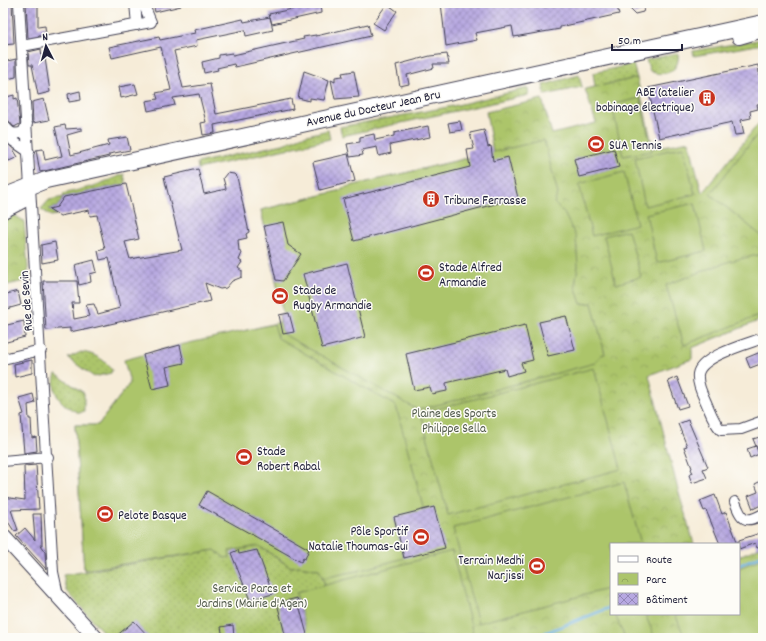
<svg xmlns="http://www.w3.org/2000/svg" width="766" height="641" viewBox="0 0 766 641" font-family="Dekko,sans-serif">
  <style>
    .grass { fill: url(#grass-dots); stroke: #677453 }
    .park { fill: url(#park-crowns); stroke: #677453 }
    .pitch { fill: #acc56b; stroke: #677453 }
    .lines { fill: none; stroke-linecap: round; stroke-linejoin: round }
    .stream { stroke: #65acdc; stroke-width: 3 }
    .building { fill: url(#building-cross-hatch) }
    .street-casing { stroke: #424053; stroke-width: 12 }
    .secondary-casing { stroke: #424053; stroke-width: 16 }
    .primary-casing { stroke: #424053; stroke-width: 18 }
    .street { stroke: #fff; stroke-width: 10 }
    .secondary { stroke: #fff; stroke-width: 14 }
    .primary { stroke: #fff; stroke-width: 16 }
    .labels { text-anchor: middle; stroke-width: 3; stroke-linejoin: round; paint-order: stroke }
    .poi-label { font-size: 13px; fill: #22223b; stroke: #fdfcf7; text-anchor: start }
    .street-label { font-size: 13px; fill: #22223b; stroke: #fdfcf7 }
    .park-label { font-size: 13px; fill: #525b4c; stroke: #fdfcf7 }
  </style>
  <defs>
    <pattern id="grass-dots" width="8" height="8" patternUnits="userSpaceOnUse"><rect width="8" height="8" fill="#acc56b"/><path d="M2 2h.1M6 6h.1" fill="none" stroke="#94a95e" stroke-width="1.8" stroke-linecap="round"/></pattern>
    <pattern id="park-crowns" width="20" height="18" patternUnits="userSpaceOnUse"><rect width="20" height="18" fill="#acc56b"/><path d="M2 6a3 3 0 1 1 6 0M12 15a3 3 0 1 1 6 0" fill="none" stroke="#94a95e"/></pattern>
    <pattern id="building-cross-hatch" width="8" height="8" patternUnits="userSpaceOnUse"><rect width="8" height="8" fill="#b7a8e1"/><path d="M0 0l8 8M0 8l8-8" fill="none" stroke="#9488b8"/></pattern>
  </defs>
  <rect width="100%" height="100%" fill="#fdfcf7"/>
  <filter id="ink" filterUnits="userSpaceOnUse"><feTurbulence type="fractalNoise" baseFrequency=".025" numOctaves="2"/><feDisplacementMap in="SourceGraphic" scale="8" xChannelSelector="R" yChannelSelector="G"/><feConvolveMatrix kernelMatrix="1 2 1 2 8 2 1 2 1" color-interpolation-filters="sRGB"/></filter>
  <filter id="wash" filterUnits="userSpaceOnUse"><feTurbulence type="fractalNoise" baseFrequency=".012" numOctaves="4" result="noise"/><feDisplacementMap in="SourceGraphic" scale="16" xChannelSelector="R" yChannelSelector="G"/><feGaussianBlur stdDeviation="0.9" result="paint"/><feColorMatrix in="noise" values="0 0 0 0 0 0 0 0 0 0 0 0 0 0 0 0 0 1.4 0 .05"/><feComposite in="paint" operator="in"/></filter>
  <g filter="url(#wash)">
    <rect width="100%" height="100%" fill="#f6ecd8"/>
    <!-- grass -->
    <path class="grass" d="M763 39V44L694 56 693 51Z
      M678 53C680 68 670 76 655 73L650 71 646 60Z
      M633 64 637 78 595 87 593 73Z
      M579 75 582 87 545 95 543 85Z
      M528 88 529 95 342 136 340 127 453 106Z
      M328 130 330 139 198 169 197 163 283 144 303 136Z
      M124 174 126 184 64 197 57 207 49 209 57 215 51 216 41 209 49 200 64 197 63 194 94 186Z
      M81 352C93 353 106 360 112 370L111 373 94 377 68 358Z
      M56 374 84 393V411L80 413C62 407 49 392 56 374Z
      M259 546 291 567 299 566 320 569 325 585 308 638H108L67 591 63 575 215 550 229 551Z"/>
    <!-- park -->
    <path class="park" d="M637 78 653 148 689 141 702 193 763 118V319L692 348V359L649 375 678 490 694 544H611V614H739V556L763 546V638H308L296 593 325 585 320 569 299 566 291 567 259 546 229 551 225 558 215 550 84 570 75 425H98L130 383 184 346 280 322 279 315 283 314 261 210 342 190V188L493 152 486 112 542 99 552 134 596 123 585 89Z
      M14 215 24 221 29 280 3 286V221Z"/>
    <!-- pitch -->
    <path class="pitch" d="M640 98 652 151 623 156 612 105Z
      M763 127V237L710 194Z
      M544 140 558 194 554 203 564 213 576 237 578 266 575 285 581 304 592 303 605 354 601 355 595 363 418 410 283 334 279 315 283 314 261 210 342 190V188Z
      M683 147 695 194 645 206 635 158Z
      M624 172 637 224 592 236 579 184Z
      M695 203 706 251 657 263 646 214Z
      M628 230 641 277 616 284 604 236Z
      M763 254V314L684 345 666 285 730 261Z
      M274 324 278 338 396 406 424 510 394 518 404 558 361 570 323 578 319 569 299 566 291 567 259 546 229 551 230 557 225 558 215 550 84 570 75 425H98L130 383 124 360 180 345Z
      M594 368 621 469 448 515 421 413Z
      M624 482 641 544H611V588L478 623 453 528Z
      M452 551 474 638H308L296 593Z
      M763 558V638H685L675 614H739V568Z
      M624 614H645L655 638H625L616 617Z"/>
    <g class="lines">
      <!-- stream -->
      <path class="stream" d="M739 565 763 555
        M545 633 611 607"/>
    </g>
    <g id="blocks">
      <!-- building -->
      <path class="building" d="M3 3H12L14 44 3 45Z
        M26 3H38V27L45 26 46 35 28 38Z
        M153 3H180L181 6 155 12Z
        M320 3 321 13 272 24 269 14Z
        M441 3H487L501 6 516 3H616L619 14 560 27V29L514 37 512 26 475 33 477 40 446 46Z
        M632 3H646L643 12 635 14 630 9Z
        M387 4 397 11 384 30 373 23Z
        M270 17 273 30 246 36 245 30 196 40 197 46 174 51 183 88 210 84 216 114 291 99 293 109 214 125 215 133 203 135 201 123 206 122 199 94 173 98 175 105 148 111 146 101 158 99 156 93 171 90 161 47 112 58 109 47 159 37 160 40 195 33 194 30 243 19 244 22Z
        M368 24 371 36 235 67 234 64 217 68 218 70 204 73 202 62 219 58V55L232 53 233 55 304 39 303 37 316 35V36Z
        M41 49 42 59 45 58 50 92 38 95 32 65H29L28 52Z
        M447 54 449 64H433L434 68 407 75 409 84 400 86 396 65 430 56Z
        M16 59V77L3 80V62Z
        M758 65 763 103 757 104 758 109 750 111 751 118 741 120 744 134 735 135 732 122 659 138 648 88Z
        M304 71 329 80 324 100 310 98V101L298 98Z
        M354 71 359 97 335 99 331 80 335 82V77L343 76 342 73Z
        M135 84 138 94 121 98 119 87Z
        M80 91 81 100 69 102 68 94Z
        M14 95V99L17 98 20 124 14 127 6 118 3 117V98Z
        M44 99 49 120 33 123 32 102Z
        M460 121 462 130 450 132 448 123Z
        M65 125 66 129 81 128V131L67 135 71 155 109 145 108 140 127 137 130 150 109 154V156L40 172 36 150 43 149 45 160 62 156 55 127Z
        M428 126 430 137 390 145 391 153 379 156 377 147 362 150 363 155 350 157 347 144 360 142V137L374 134 375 140 394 136V133Z
        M484 130 488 147 491 146 493 161 508 157 518 198 354 241 343 199 470 167 467 150 474 149 470 133Z
        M3 137 13 149 18 157 9 161 6 157 3 158Z
        M614 149 619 167 579 177 574 159Z
        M348 154 355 181 320 190 313 162Z
        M198 169 204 194 226 189 223 178 227 173 234 174 237 177 249 232 246 234 247 238 238 240 239 251 242 253 239 260 242 262 238 268 242 271V277L232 281 226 288 220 289 205 283 210 301 84 330V329L70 332V328L46 330 43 281H77L79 303H72L74 319 89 316 86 305 94 304 98 314 120 308 109 258 100 260 98 251 105 249 97 215 90 216 89 210 60 216 49 209 57 207 64 197 126 184 139 239 125 242 130 259 182 250 164 177Z
        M283 222 288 245 301 254 283 281 276 280 264 226Z
        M55 242 58 260 42 263 41 245Z
        M94 260 97 272 90 274 91 282 79 285 75 265Z
        M347 263 365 337 322 348 303 274Z
        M18 291 21 305 3 310V295Z
        M289 313 294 332 283 334 279 315Z
        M566 316 575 350 548 356 539 322Z
        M24 321 25 337 3 343V326Z
        M525 325 533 360 521 363 524 371 507 376 505 369 446 383 447 391 432 394 430 387 414 390 406 354Z
        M180 345 184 363 166 367 170 385 152 389 143 355Z
        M763 351V363L750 368 746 358Z
        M32 360V373L15 377 14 364Z
        M677 377 688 406 678 409 668 381Z
        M33 394 35 403 28 405 29 419H31L32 438 36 437 37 451 24 453 21 415 24 414 19 398Z
        M688 420 708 467 703 469 707 478 692 483 689 475 693 473 691 469 692 468 684 447 687 446 678 424Z
        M763 436V463L753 439Z
        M756 446 759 454 750 458 747 449Z
        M36 465 39 509 11 510 18 530 14 531 3 514V497L25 500 24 466Z
        M763 480V504L753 509 748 496 758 492 755 484Z
        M207 491 309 549 305 559 303 558 301 562 199 505Z
        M715 495 722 514 726 512 738 544H720L706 510 704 511 700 501Z
        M434 507 445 548 404 558 394 517Z
        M33 514H41L42 545H40L45 552 46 569 16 536 25 528 35 540Z
        M763 532V546L757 548 755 543 739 549V540Z
        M238 550 239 554 257 550 273 594 250 600 231 553Z
        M297 598 308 638H286L277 603Z
        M134 621 150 638H114Z
        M233 625 234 638H223L221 627Z"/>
    </g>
  </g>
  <g filter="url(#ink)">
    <use href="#blocks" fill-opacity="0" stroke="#424053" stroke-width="1"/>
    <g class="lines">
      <!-- street casing -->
      <g class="street-casing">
        <path id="street" d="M19 3 53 572 58 595
          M135 3 137 25
          M22 46 151 22 143 3
          M3 123C8 132 13 136 23 132L27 124
          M7 131 13 141 29 152
          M763 338C747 344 701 356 698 374 697 383 701 392 705 400 710 411 713 422 721 430L741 429 763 421
          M3 359 41 350
          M3 461 48 457
          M735 502C742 520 745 524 763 514"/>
      </g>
      <!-- secondary casing -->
      <g class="secondary-casing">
        <path id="secondary" d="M739 37 763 30
          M3 536 96 638"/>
      </g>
      <!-- primary casing -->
      <g class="primary-casing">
        <path id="primary" d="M3 197 46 180 763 23
          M3 210 26 198"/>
      </g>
      <!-- street -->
      <use href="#street" class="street"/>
      <!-- secondary -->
      <use href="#secondary" class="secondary"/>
      <!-- primary -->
      <use href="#primary" class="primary"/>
    </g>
  </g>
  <!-- icons -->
  <defs>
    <g id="building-disc" transform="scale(0.9)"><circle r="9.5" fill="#c8321e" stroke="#fdfcf7"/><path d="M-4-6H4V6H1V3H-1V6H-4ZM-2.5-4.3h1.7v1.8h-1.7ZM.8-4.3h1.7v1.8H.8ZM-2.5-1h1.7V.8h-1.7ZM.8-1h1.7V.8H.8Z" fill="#fff"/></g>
    <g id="stadium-disc" transform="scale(0.9)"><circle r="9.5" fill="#c8321e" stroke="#fdfcf7"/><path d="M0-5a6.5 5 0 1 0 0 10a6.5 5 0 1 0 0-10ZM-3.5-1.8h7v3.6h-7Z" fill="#fff"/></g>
  </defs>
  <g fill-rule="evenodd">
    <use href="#building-disc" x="707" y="98"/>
    <use href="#stadium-disc" x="596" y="144"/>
    <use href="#building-disc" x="431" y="199"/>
    <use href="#stadium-disc" x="426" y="273"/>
    <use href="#stadium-disc" x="280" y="296"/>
    <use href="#stadium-disc" x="244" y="457"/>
    <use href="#stadium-disc" x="105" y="514"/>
    <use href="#stadium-disc" x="421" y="537"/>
    <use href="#stadium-disc" x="537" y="566"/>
  </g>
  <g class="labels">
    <!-- poi labels -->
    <g class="poi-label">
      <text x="694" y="96" text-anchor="end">ABE (atelier<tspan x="694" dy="15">bobinage électrique)</tspan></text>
      <text x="609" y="149">SUA Tennis</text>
      <text x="444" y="204">Tribune Ferrasse</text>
      <text x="439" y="271">Stade Alfred<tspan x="439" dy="15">Armandie</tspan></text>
      <text x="293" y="294">Stade de<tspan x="293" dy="15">Rugby Armandie</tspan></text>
      <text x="257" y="455">Stade<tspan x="257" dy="15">Robert Rabal</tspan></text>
      <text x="118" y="519">Pelote Basque</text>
      <text x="408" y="535" text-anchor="end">Pôle Sportif<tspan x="408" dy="15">Natalie Thoumas-Gui</tspan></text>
      <text x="524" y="564" text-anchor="end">Terrain Medhi<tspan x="524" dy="15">Narjissi</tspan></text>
    </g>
    <!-- street labels -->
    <g class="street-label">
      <text transform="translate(373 107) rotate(-12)" y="5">Avenue du Docteur Jean Bru</text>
      <text transform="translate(25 301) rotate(-94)" y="5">Rue de Sevin</text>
    </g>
    <!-- park labels -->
    <g class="park-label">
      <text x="454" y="417">Plaine des Sports<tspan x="454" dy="15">Philippe Sella</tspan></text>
      <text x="252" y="592">Service Parcs et<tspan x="252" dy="15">Jardins (Mairie d'Agen)</tspan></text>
    </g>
  </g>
  <!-- margin -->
  <rect width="766" height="641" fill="none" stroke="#fdfcf7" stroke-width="16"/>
  <!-- legend -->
  <rect x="610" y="543" width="130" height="72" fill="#fdfcf7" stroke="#a5a5ac"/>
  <rect x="618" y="556" width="20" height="6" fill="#ffffff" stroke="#a5a5ac"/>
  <text x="646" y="563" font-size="12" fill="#22223b">Route</text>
  <rect x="618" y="573" width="20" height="12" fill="url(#park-crowns)" stroke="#a5a5ac"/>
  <text x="646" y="583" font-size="12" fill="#22223b">Parc</text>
  <rect x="618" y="593" width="20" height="12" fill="url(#building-cross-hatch)" stroke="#a5a5ac"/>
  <text x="646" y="603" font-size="12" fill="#22223b">Bâtiment</text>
  <!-- north arrow -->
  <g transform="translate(46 46) rotate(354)" stroke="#fdfcf7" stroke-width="3" paint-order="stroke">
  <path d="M0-3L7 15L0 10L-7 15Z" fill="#22223b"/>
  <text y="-6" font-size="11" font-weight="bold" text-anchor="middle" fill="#22223b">N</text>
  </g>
  <!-- scale -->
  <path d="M612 44v6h70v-6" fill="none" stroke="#22223b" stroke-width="2"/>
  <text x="618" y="44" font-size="12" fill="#22223b" stroke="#fdfcf7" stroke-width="3" paint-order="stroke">50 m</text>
</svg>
